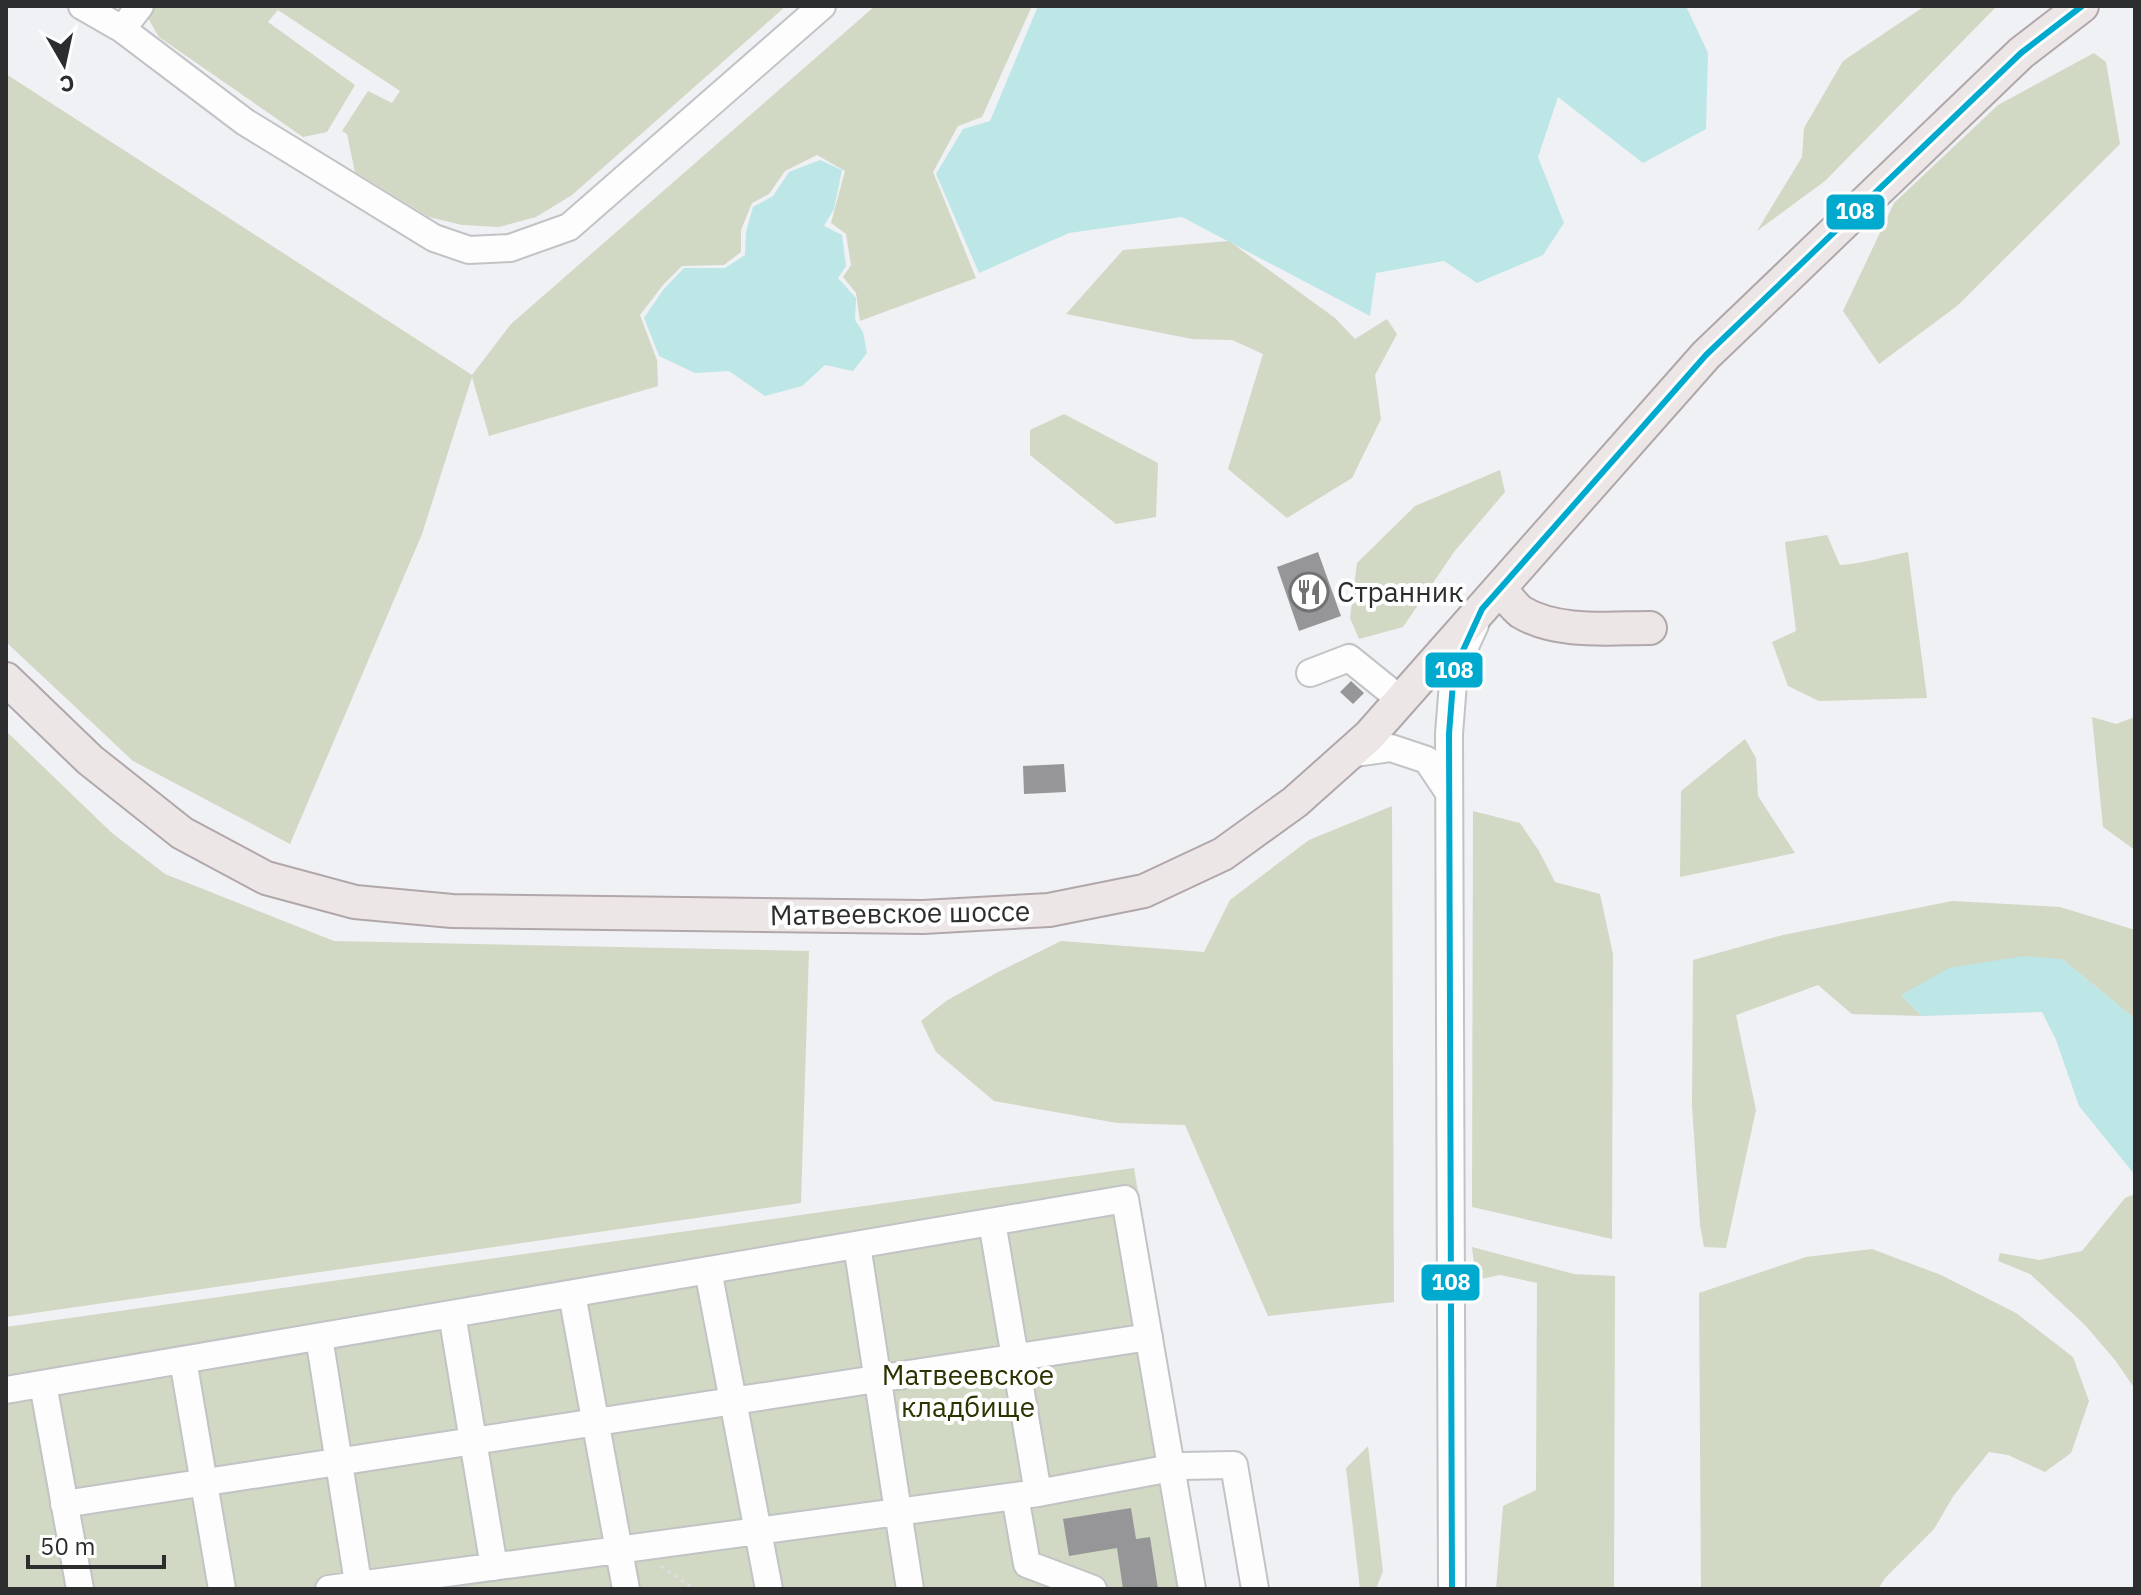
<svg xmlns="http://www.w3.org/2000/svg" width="2141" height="1595" viewBox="0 0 2141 1595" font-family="'IBM Plex Sans',sans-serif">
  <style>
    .green { fill: #d1d8c4 }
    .water { fill: #bde6e7 }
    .building { fill: #969698 }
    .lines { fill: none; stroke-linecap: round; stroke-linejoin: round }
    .minor-casing { stroke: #c1c3c5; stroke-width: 30 }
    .major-casing { stroke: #b1a7aa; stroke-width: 36 }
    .path { stroke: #dcdddd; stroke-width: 3; stroke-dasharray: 4 4; stroke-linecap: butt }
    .minor { stroke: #fdfdfd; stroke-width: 26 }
    .major { stroke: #ece6e7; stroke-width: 32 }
    .bus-1-casing { stroke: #fefefe; stroke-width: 12 }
    .bus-1 { stroke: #00a9ce; stroke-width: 6 }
    .labels { text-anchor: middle; stroke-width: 8; stroke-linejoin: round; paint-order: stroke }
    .poi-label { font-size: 28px; fill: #2c2d2e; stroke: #fefefe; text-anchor: start }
    .street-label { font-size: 28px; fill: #2c2d2e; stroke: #fefefe }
    .park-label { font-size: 28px; fill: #293401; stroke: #fefefe }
    .line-badge { stroke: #fefefe; stroke-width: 3 }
    .badge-label { font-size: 22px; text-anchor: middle; font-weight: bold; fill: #fff }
  </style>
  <rect width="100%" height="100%" fill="#eff1f4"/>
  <!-- green -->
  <path class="green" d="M141 6H786L572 195 536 217 499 227 462 225 429 217 355 172 347 134 342 131 368 91 392 103 400 91 278 10 268 22 355 85 327 132 303 137 159 37Z
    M875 6H1032L982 117 958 126 933 172 976 278 860 321 856 293 843 277 851 265 846 234 831 223 845 171 817 155 785 171 769 194 752 203 741 230V252L724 265 682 266 663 285 640 315 657 360 658 386 489 436 472 377 422 534 290 844 133 761 6 642V74L472 375 511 324Z
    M1925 6H1997L1825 181 1757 231 1802 157 1804 128 1843 61Z
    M2094 53 2106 62 2120 144 1957 306 1879 364 1843 311 1894 203 1998 105Z
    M1229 241 1335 318 1355 339 1387 319 1397 334 1375 375 1381 419 1352 478 1287 518 1228 469 1263 354 1232 340 1192 339 1066 314 1123 250Z
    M1064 414 1158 463 1156 517 1116 524 1030 455V430Z
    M1500 470 1505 492 1454 552 1403 627 1359 639 1350 618 1357 563 1415 506Z
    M1827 535 1840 565C1864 564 1885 556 1908 552L1927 698 1819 701 1788 686 1772 642 1796 631 1785 542Z
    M2092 717 2116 724 2135 717V850L2103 827Z
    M6 731 112 833 165 874 334 941 809 951 801 1203 6 1317Z
    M1745 739 1756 758 1758 796 1795 853 1680 877 1681 791Z
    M1392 806 1394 1302 1268 1316 1185 1125 1117 1123 994 1101 936 1052 921 1021 946 1001 998 972 1061 941 1204 952 1230 900 1309 840Z
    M1473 811 1520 823 1539 851 1555 882 1600 894 1613 954 1612 1239 1472 1207Z
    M1952 901 2060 907 2135 930V1019L2062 959 1902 996 1922 1016 1852 1014 1818 985 1736 1015 1756 1110 1726 1248 1704 1247 1700 1225 1692 1106 1693 960 1783 935Z
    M1134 1168 1203 1589H6V1327Z
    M2135 1194V1389L2115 1360 2085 1325 2030 1274 1998 1261 2000 1253 2039 1260 2082 1251 2125 1198Z
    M1472 1247 1574 1274 1615 1276 1614 1589H1496L1503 1506 1536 1490 1537 1283 1500 1275 1476 1280Z
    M1872 1249 1941 1275 2016 1313 2073 1357 2089 1401 2071 1453 2045 1472 2008 1455 1989 1452 1954 1495 1934 1529 1885 1578 1878 1589H1701L1699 1293 1806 1257Z
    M1368 1446 1383 1571 1376 1589H1360L1346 1468Z"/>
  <!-- water -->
  <path class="water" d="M1038 6H1686L1708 53 1706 129 1643 163 1558 97 1538 157 1564 223 1543 255 1477 283 1444 261 1376 273 1370 316 1182 217 1069 233 979 273 936 174 963 129 990 121Z
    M820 160 842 170 834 209 824 226 842 235 846 266 838 278 856 298 855 320 863 332 867 353 853 371 825 365 802 386 765 396 729 371 695 373 659 356 644 318 663 290 684 268H725L745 255 746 232 753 207 773 196 789 172Z
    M2024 956 2062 959 2135 1019V1175L2079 1106 2056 1040 2042 1012 1922 1016 1901 995 1949 968Z"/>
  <!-- building -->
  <path class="building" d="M1318 552 1341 616 1299 631 1277 567Z
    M1351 681 1364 693 1353 704 1340 692Z
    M1064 764 1066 792 1024 794 1023 766Z
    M1131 1508 1136 1539 1150 1537 1158 1589H1123L1117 1548 1069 1556 1063 1519Z"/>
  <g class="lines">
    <!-- minor casing -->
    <g class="minor-casing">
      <path id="minor" d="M82 6 122 29 245 122 434 238 469 250 510 248 569 227 822 6
        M122 29 140 6
        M1310 673 1349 658 1401 700
        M1349 754 1391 748 1427 760 1449 793
        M992 1222 1038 1493
        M857 1245 910 1589
        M708 1270 769 1589
        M572 1294 626 1589
        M452 1314 494 1567
        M319 1337 359 1589
        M183 1360 222 1589
        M43 1384 80 1589
        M6 1390 1125 1199 1192 1589
        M1015 1496 1027 1564 1093 1589
        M64 1504 1149 1337
        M329 1589 1038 1493 1182 1466 1234 1465 1255 1589
        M1452 1589 1449 734 1454 670 1475 625"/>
    </g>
    <!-- major casing -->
    <g class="major-casing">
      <path id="major" d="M1500 589C1507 596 1513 606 1521 612 1557 634 1610 628 1650 628
        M6 679 90 760 182 833 266 878 355 902 452 911 923 917 1049 910 1144 891 1223 854 1295 802 1369 736 1706 355 2021 53 2082 6"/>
    </g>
    <!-- path -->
    <path class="path" d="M661 1566 694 1589"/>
    <!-- minor -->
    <use href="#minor" class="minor"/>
    <!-- major -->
    <use href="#major" class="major"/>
    <!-- bus-1 casing -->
    <g class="bus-1-casing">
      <path id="bus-1" d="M1452 1589 1449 734 1454 670 1482 609 1706 355 2021 53 2082 6"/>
    </g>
    <!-- bus-1 -->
    <use href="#bus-1" class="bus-1"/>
  </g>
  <!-- icons -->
  <defs>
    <g id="restaurant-ring" transform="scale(2)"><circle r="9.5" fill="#fefefe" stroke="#707273" stroke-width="1.5"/><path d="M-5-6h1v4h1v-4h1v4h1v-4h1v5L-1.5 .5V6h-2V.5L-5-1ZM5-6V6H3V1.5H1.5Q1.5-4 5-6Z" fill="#707273"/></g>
  </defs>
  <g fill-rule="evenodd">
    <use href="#restaurant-ring" x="1309" y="592"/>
  </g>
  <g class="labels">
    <!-- poi labels -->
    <g class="poi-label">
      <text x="1337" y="602">Странник</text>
    </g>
    <!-- street labels -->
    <g class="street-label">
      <text transform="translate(900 913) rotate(-1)" y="10">Матвеевское шоссе</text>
    </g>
    <!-- park labels -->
    <g class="park-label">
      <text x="968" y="1385">Матвеевское<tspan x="968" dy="32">кладбище</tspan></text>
    </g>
  </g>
  <g class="line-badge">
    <rect x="1825" y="193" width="61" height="38" rx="8" fill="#00a9ce"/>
    <rect x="1424" y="651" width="60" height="38" rx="8" fill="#00a9ce"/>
    <rect x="1420" y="1263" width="61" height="39" rx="8" fill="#00a9ce"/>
  </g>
  <g class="badge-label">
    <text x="1855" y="219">108</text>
    <text x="1454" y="678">108</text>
    <text x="1451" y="1290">108</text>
  </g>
  <!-- border -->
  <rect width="2141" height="1595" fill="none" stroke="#2c2d2e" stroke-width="16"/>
  <!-- north arrow -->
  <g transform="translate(64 64) rotate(171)" stroke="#fefefe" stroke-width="6" paint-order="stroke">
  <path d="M0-6L14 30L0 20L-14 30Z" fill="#2c2d2e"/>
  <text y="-12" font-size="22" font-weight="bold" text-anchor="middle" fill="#2c2d2e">С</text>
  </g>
  <!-- scale -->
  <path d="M28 1555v12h136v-12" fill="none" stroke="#2c2d2e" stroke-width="4"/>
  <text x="40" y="1555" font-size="24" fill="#2c2d2e" stroke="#fefefe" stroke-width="6" paint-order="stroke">50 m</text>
</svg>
